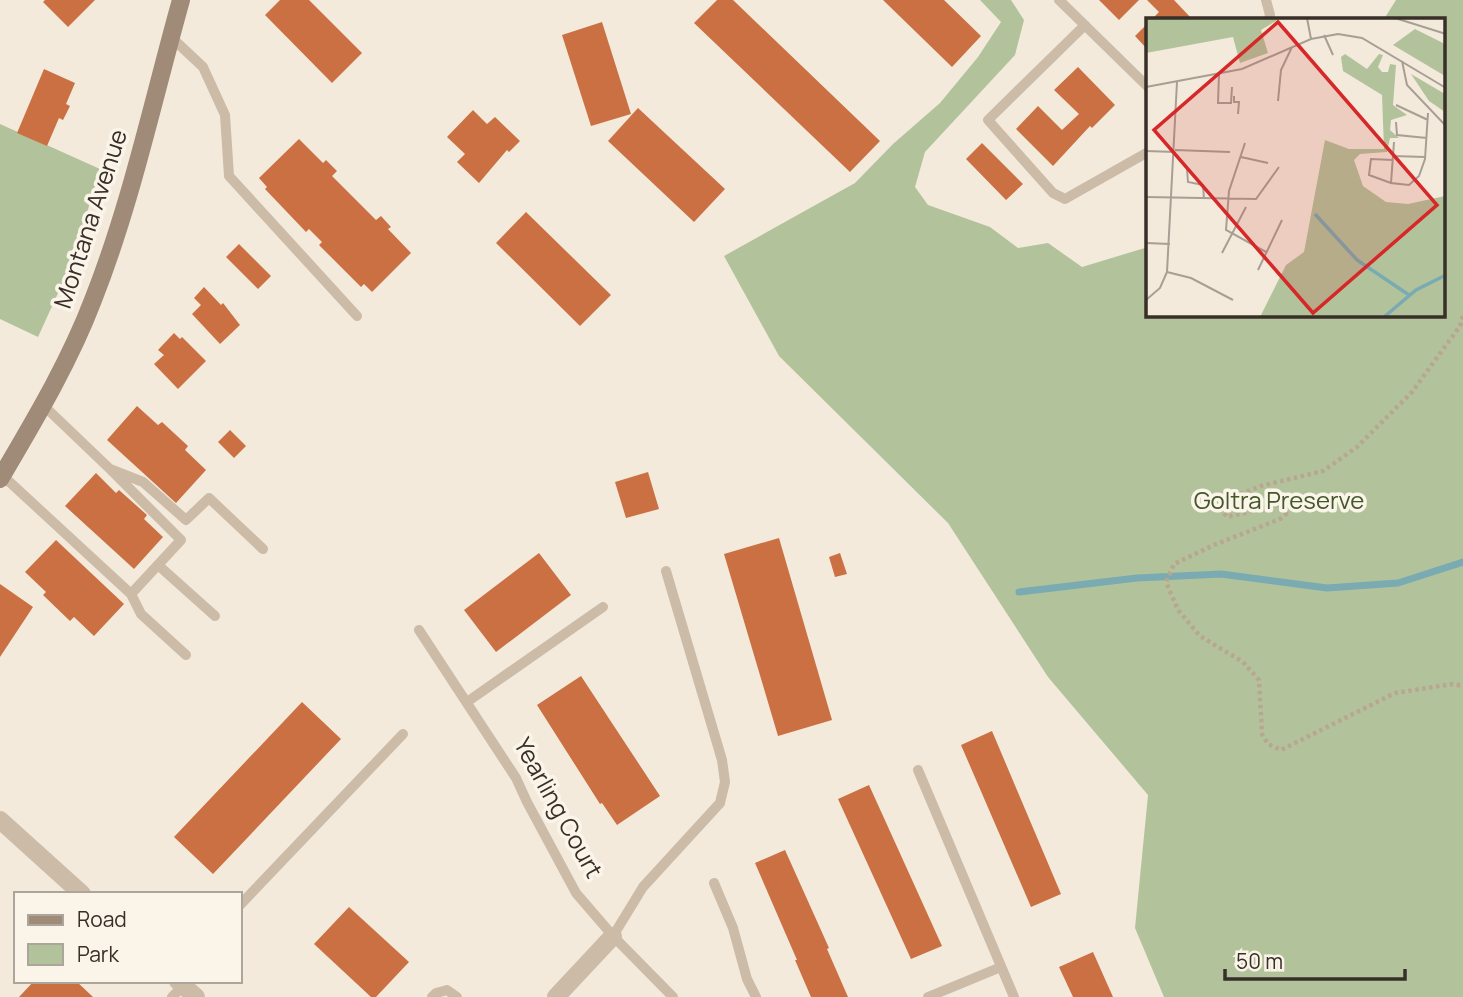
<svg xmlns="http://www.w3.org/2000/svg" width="1463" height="997" viewBox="0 0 1463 997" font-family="Manrope,sans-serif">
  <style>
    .green { fill: #b2c39b }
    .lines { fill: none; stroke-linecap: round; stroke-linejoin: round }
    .stream { stroke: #7aaab2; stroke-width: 7 }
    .building { fill: #cb7042 }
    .path { stroke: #b8a691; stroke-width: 4.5; stroke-dasharray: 3.5 3.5; stroke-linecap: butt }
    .lane { stroke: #ccbba7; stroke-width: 10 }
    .street { stroke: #ccbba7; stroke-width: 18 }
    .secondary { stroke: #a08a78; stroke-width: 18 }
    .labels { text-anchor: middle; stroke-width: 7; stroke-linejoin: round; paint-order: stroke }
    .street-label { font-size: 24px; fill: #382f28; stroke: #faf4e9 }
    .park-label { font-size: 24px; fill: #43572b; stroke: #faf4e9 }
    .inset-river { fill: none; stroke: #7aaab2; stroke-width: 3.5 }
    .inset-road { fill: none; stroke: #a89f94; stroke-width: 2 }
    .view { fill: #d62828; fill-opacity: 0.15; stroke: #d62828; stroke-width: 3.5 }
    .inset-edge { fill: none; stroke: #382f28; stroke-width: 3.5 }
  </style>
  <rect width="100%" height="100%" fill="#f3eadc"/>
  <!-- green -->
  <path class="green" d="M980 0H1011L1024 20 1015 55 925 152 915 187 928 205 990 227 1018 248 1048 243 1082 267 1148 247V315H1444V19H1384L1396 0H1463V997H1164L1135 928 1148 795 1048 677 948 523 779 356 724 256 855 183 893 144 940 103 978 57 1001 22Z
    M0 124 100 169 73 260 38 337 0 319Z"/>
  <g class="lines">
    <!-- stream -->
    <path class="stream" d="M1019 592 1137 578 1221 574 1327 588 1398 583 1463 562"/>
  </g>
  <!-- building -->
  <path class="building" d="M45 0H95L68 27 43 2Z
    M280 0H309L362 53 332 83 265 15Z
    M717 0H733L880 141 850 172 694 23Z
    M883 0H944L981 36 952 67Z
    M1099 0H1139L1119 20Z
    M1147 0H1174L1192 19H1152L1159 12Z
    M602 22 631 114 591 126 562 35Z
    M1148 23V50L1135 36Z
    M1078 67 1115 105 1092 128 1090 126 1053 166 1016 129 1038 106 1062 130 1079 114 1054 90Z
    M44 69 75 83 66 104 70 106 63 120 59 118 47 146 17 133Z
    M638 108 725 189 694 222 608 141Z
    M473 110 487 124 495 117 520 141 509 152 507 150 479 183 457 162 465 154 447 137Z
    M299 139 323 163 326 160 337 171 332 176 376 220 381 216 391 227 388 229 411 253 372 292 364 284 361 287 319 245 322 242 309 229 306 232 265 189 267 187 259 178Z
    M982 143 1023 184 1006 200 966 159Z
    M526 212 611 295 580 326 496 243Z
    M239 244 271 276 258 289 226 257Z
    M204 287 221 305 223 303 240 325 220 344 192 314 201 305 194 298Z
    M174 333 180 339 182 337 206 361 178 389 154 364 164 355 158 350Z
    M137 406 158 425 162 422 188 446 185 450 206 470 176 503 107 440Z
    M230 430 246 446 234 458 218 442Z
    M648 472 659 509 626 518 615 482Z
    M96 473 116 493 119 490 147 515 144 519 163 537 134 569 65 506Z
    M779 538 832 720 778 736 724 554Z
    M56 540 124 604 94 636 74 617 70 621 43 595 46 592 25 572Z
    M539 553 571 595 496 652 464 610Z
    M840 553 847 574 835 577 829 557Z
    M0 584 33 607 0 657Z
    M581 676 660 796 617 825 602 803 600 804 537 705Z
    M302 702 341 739 213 874 174 837Z
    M992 731 1061 894 1031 907 961 745Z
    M869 785 942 946 911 959 838 799Z
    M785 850 829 948 827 949 848 997H811L795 960H797L755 863Z
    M349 907 409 962 376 997H371L314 944Z
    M1093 952 1113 997H1073L1059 967Z
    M34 981H76L93 997H19Z"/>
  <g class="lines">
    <!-- path -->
    <path class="path" d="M1463 316 1460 326 1412 392 1357 447 1323 471 1261 486 1225 500 1221 509 1227 517 1278 505 1285 507 1286 514 1280 519 1214 545 1174 564 1166 582 1178 610 1200 636 1243 662 1259 680 1262 734 1268 744 1281 750 1395 693 1453 684 1463 686"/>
    <!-- lane -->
    <path class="lane" d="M1059 0 1148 87
      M1266 0 1270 15 1269 19
      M1085 25 988 120 1053 193 1065 199 1148 152
      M171 37 203 67 225 115 229 176 357 316
      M43 405 110 469 143 482 186 520 209 498 263 549
      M2 475 131 594 181 540 110 469
      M158 565 215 616
      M131 594 141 614 186 655
      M419 630 516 778 527 802 576 893 613 936 673 997
      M467 702 603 607
      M918 770 1014 997
      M714 883 733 928 747 979 756 997
      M240 905 403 734
      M613 936 643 887 720 803 725 782 722 760 666 571
      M172 997 183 986
      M432 997 436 993 447 990 457 997
      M928 997 1001 967"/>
    <!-- street -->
    <path class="street" d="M0 820 82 894
      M178 981 196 997
      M556 997 613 936"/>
    <!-- secondary -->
    <path class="secondary" d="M0 479C34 421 69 363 93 300 131 204 153 100 181 0"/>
  </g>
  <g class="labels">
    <!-- street labels -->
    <g class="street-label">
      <text transform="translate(91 219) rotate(-72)" y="8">Montana Avenue</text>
      <text transform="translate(558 808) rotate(61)" y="8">Yearling Court</text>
    </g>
    <!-- park labels -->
    <g class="park-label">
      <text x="1279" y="509">Goltra Preserve</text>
    </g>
  </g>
  <!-- overview -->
  <g transform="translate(1146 18)">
    <rect width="299" height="299" fill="#f3eadc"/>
    <path d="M0 0H135L115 12 122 35 94 45 87 19 0 35ZM269 11 299 26V58L247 27ZM199 36 221 51 233 36 237 37 232 49 236 54H242L244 46 250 47 247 87 261 97 245 102 244 112 253 120H244L241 134 214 136 208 142 217 168 240 184 262 186 299 178V299H114L140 247 158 234 179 122 203 131H238L236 77 197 53 195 39ZM265 56 299 76V94L283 83Z" fill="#b2c39b"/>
    <path class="inset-river" d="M169 196 211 242 263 277M238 299 270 272 300 257"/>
    <path class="inset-road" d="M161 0 165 21M249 0 300 16M178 17 187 37M256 43 261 67 300 108M73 56 72 85H85L86 69M0 69 96 51 165 21 192 16 216 20 300 70M88 78V84H93L92 96M132 83 135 52 146 29M250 87 282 102M250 104 251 117 281 120M248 124 245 165 263 167 273 158 279 141 282 95M99 125 83 173 80 212 120 234M29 132 84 134M0 133 29 134M247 138 279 139M95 139 122 145M41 151 42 164 57 167 58 181M245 165 223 157 225 141 247 142M0 179 110 181 133 149M0 225 24 226M76 235 100 189M112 252 136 202M21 254 45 260 87 282M0 282 14 270 21 254 31 64"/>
    <path class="view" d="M132 4 291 187 167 295 8 112Z"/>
    <rect width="299" height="299" class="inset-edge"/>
  </g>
  <!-- legend -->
  <rect x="14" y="892" width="228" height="91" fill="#faf4e9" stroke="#aca59c" stroke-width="2"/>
  <rect x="28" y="915" width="35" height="10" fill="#a08a78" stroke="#aca59c" stroke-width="2"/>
  <text x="77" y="927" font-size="21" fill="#382f28">Road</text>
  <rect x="28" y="944" width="35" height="21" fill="#b2c39b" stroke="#aca59c" stroke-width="2"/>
  <text x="77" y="962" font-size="21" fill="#382f28">Park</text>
  <!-- scale -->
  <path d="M1225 969v10h180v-10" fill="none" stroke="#382f28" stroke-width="3.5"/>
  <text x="1236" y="969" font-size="21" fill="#382f28" stroke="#faf4e9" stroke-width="5" paint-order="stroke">50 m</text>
</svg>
